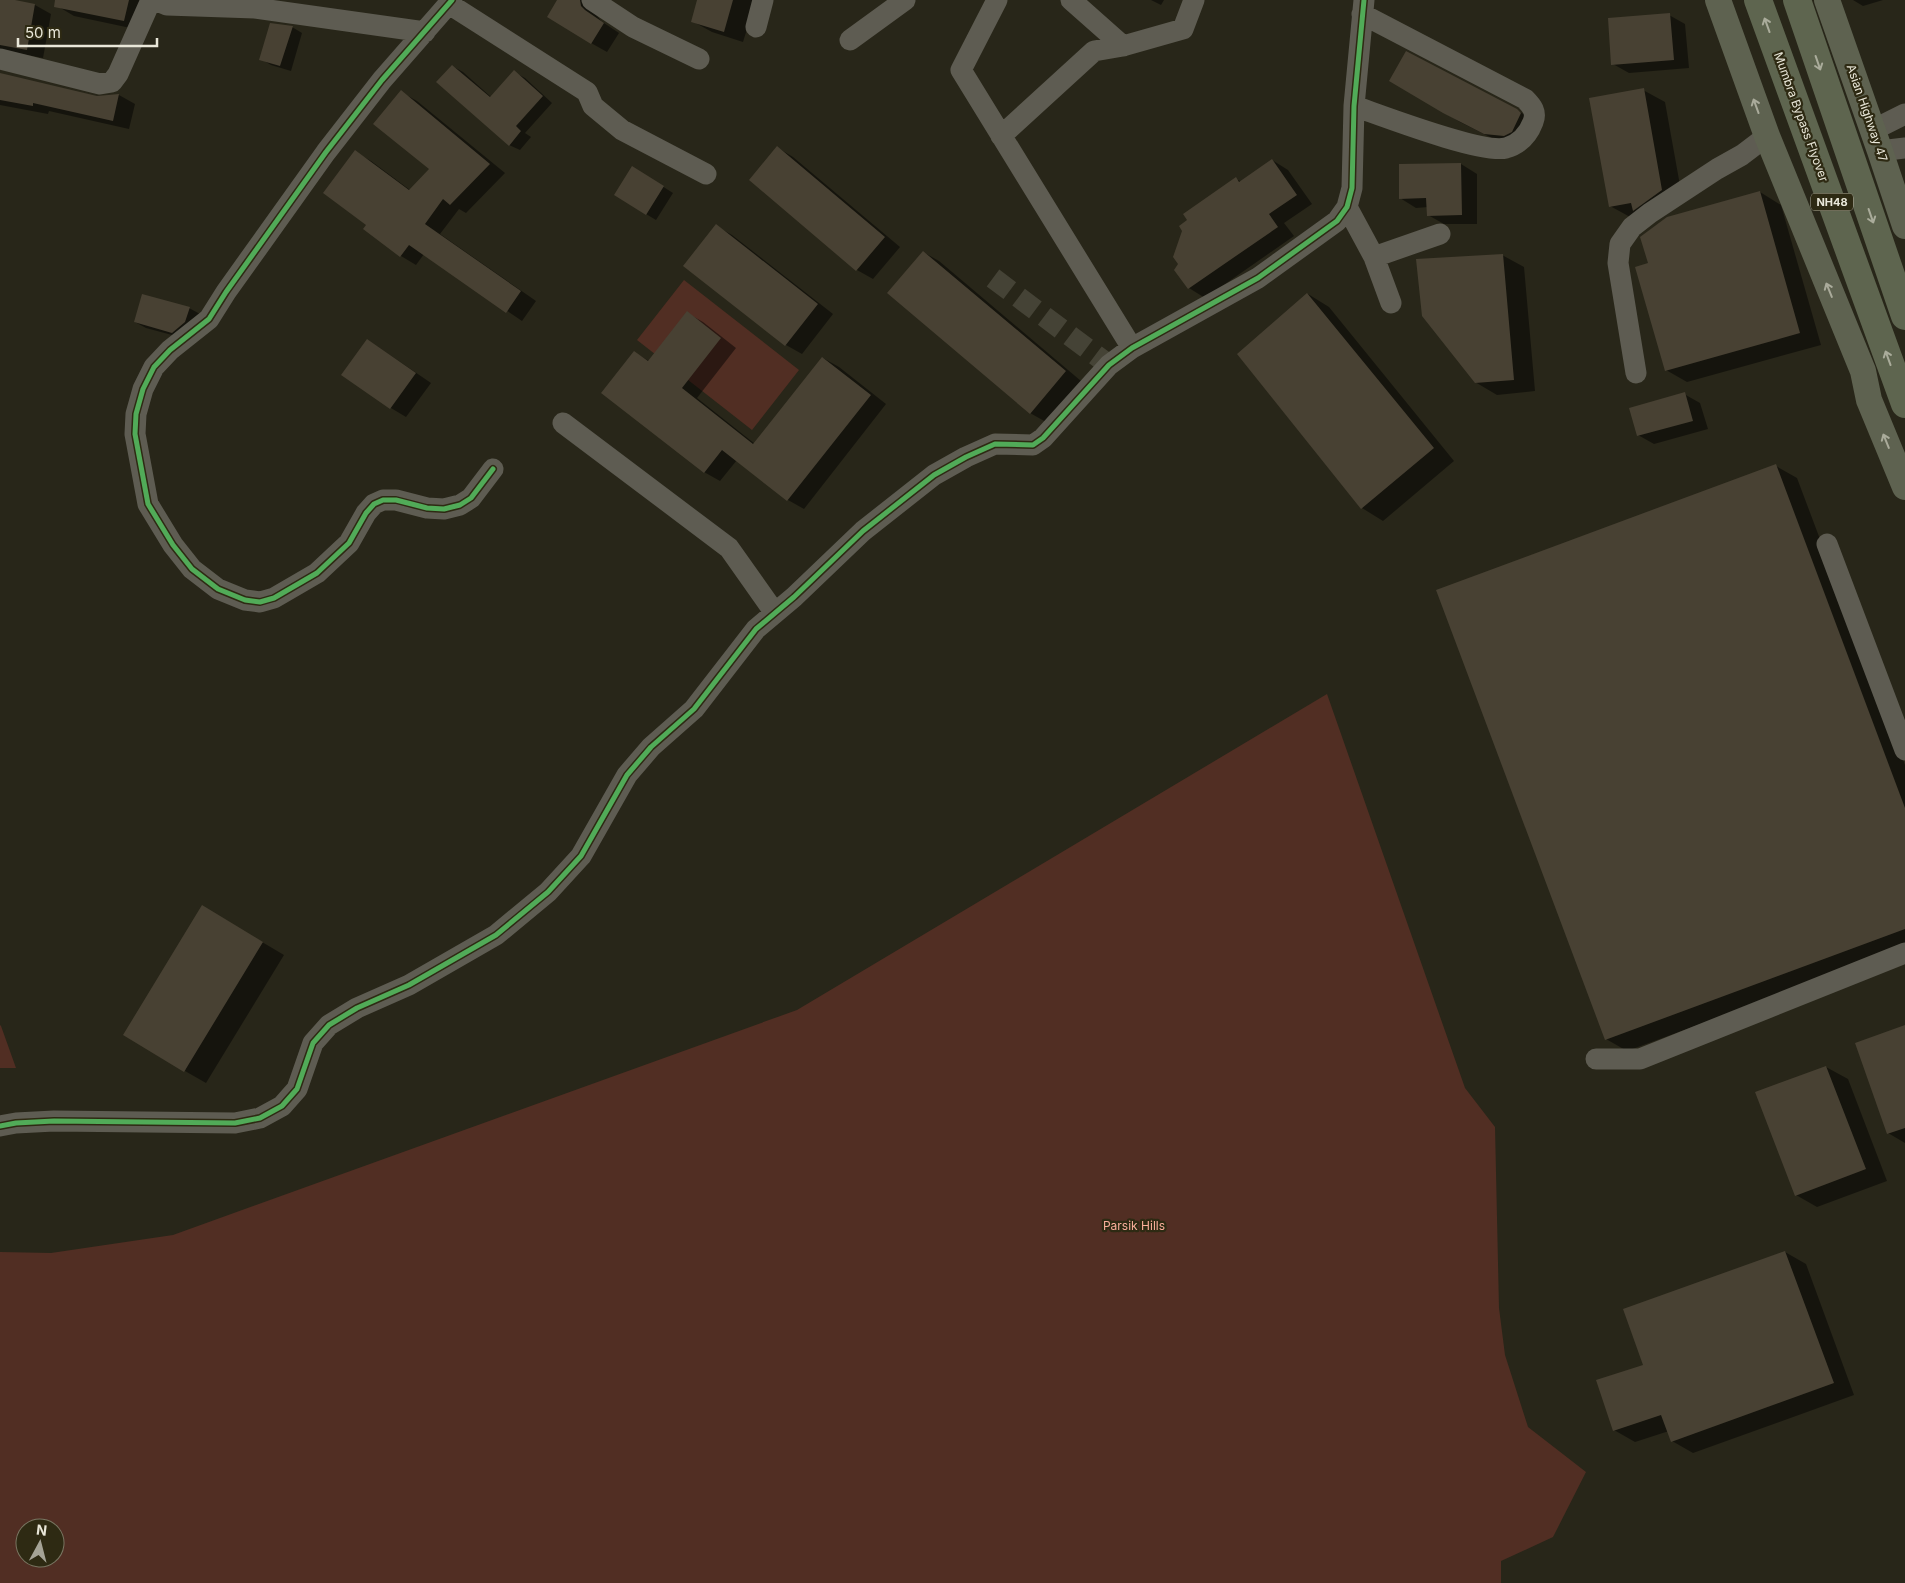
<svg xmlns="http://www.w3.org/2000/svg" width="1905" height="1583" viewBox="0 0 1905 1583" font-family="Inter,sans-serif">
  <style>
    .green { fill: #512e23; fill-rule: evenodd }
    .shadow { fill: #0007 }
    .building { fill: #484133 }
    .lines { fill: none; stroke-linecap: round; stroke-linejoin: round }
    .minor-tunnel { stroke: #454336; stroke-width: 21; stroke-dasharray: 21 11; stroke-linecap: butt }
    .minor { stroke: #5e5c52; stroke-width: 21 }
    .major { stroke: #5e6250; stroke-width: 26 }
    .highway { stroke: #5e654f; stroke-width: 28 }
    .cycleway-casing { stroke: #2e2a13; stroke-width: 8 }
    .cycleway { stroke: #51ab58; stroke-width: 5 }
    .oneway { stroke: #aaac9b }
    .oneway2 { stroke: #aaab9b }
    .labels { text-anchor: middle; stroke-width: 4.5; stroke-linejoin: round; paint-order: stroke }
    .shield { fill: #2e2a13; stroke: #b1ae9e; stroke-width: 1 }
    .shield-label { font-size: 11px; font-weight: bold; fill: #e9e7d9 }
    .street-label { font-size: 12px; fill: #e9e7d9; stroke: #2e2a13 }
    .park-label { font-size: 12px; fill: #faae9a; stroke: #2e2a13 }
  </style>
  <rect width="100%" height="100%" fill="#282619"/>
  <!-- green -->
  <path class="green" d="M684 280 799 370 752 430 637 340Z
    M1327 694 1465 1088 1495 1127 1499 1308 1505 1355 1528 1427 1586 1472 1553 1537 1501 1561V1583H0V1252L51 1253 173 1235 797 1010ZM25 1528H55V1558H25Z
    M0 1025 1 1026 16 1068H0Z"/>
  <!-- shadow -->
  <path class="shadow" d="M0 0 35 5 51 14 43 58 0 50Z
    M60 0H146L140 30 74 16 59 7Z
    M559 0H585L601 21 619 33 607 52 591 43Z
    M699 0H756L743 42 712 32 692 21Z
    M1151 0H1164L1161 5Z
    M1853 0H1883L1863 6Z
    M1669 15 1685 24 1689 68 1629 73 1613 64Z
    M292 27 302 33 291 71 271 65 261 59Z
    M452 66 463 72 491 97 514 72 525 78 552 103 525 133 531 137 520 150 509 145Z
    M0 75 97 97 119 95 135 104 129 129 49 111 48 114 0 105Z
    M1391 81 1517 110 1533 120 1502 143 1460 122Z
    M1643 90 1665 102 1683 202 1632 218 1610 206Z
    M401 92 417 101 505 173 466 213 459 209 440 234 536 301 522 321 424 254 416 265 401 256 368 224 355 152 371 161 410 190 431 169Z
    M778 148 793 157 900 247 873 279 857 270Z
    M1272 160 1288 170 1312 204 1284 223 1294 236 1205 298 1189 288 1236 179 1242 182Z
    M1461 164 1477 174V224H1444L1428 215V207L1416 208 1400 198Z
    M643 174 673 193 656 220 646 214Z
    M1760 192 1781 205 1821 345 1687 382 1666 370 1649 264Z
    M716 226 732 235 833 314 802 354 786 345 685 266Z
    M923 252 939 261 1081 381 1046 422 1030 413Z
    M1502 255 1524 267 1535 391 1497 395 1475 382Z
    M1308 294 1329 307 1454 461 1383 521 1362 508Z
    M189 308 200 314 183 338 146 328 135 322Z
    M687 313 703 322 736 348 697 398 755 444 823 358 839 367 886 404 804 509 788 500 737 460 720 481 704 472 635 353 649 361Z
    M368 340 431 383 406 417 391 408 343 374Z
    M1684 394 1700 403 1708 429 1654 444 1638 435Z
    M1776 466 1797 478 1905 765V949L1627 1051 1606 1039Z
    M223 919 284 955 206 1083 185 1071Z
    M1905 1027V1143L1888 1133Z
    M1826 1067 1848 1079 1887 1181 1817 1207 1796 1195Z
    M1785 1252 1806 1264 1854 1395 1693 1453 1672 1441 1669 1431 1635 1442 1614 1430 1645 1365Z"/>
  <!-- building -->
  <path class="building" d="M0 0H15L35 4 27 50 0 45Z
    M55 0H129L124 21 54 7Z
    M557 0H580L581 6 585 10 604 23 591 44 547 17Z
    M697 0H733L724 32 691 22Z
    M1670 13 1674 60 1611 65 1608 18Z
    M270 23 293 26 280 66 259 60Z
    M1406 51 1517 109 1521 113 1512 132 1504 136 1484 134 1443 113 1389 81Z
    M452 65 490 97 514 70 543 96 516 126 521 131 509 146 436 82Z
    M0 73 97 96 119 94 113 121 33 103V106L0 100Z
    M1644 88 1662 190 1633 211 1631 203 1609 207 1589 98Z
    M401 90 490 164 450 205 443 199 425 224 521 291 506 313 409 245 400 257 363 229 366 225 323 193 355 150 409 190 429 169 373 124Z
    M777 146 885 237 856 271 749 180Z
    M1272 159 1297 195 1269 214 1278 227 1188 289 1174 270 1178 264 1173 257 1182 231 1179 226 1187 220 1183 214 1236 177 1239 182Z
    M1461 163 1462 215 1427 216 1426 198 1399 199V164Z
    M632 166 664 186 646 215 614 195Z
    M1760 191 1800 333 1665 371 1635 267 1648 263 1640 237 1667 217Z
    M716 224 818 304 785 346 683 266Z
    M923 251 1066 371 1030 414 887 293Z
    M1503 254 1514 380 1475 383 1422 316 1416 259Z
    M1307 293 1434 448 1361 509 1237 354Z
    M142 294 190 307 185 322 172 333 134 322Z
    M687 311 721 338 682 388 753 444 822 357 871 395 787 501 722 450 704 473 601 393 634 351 648 361Z
    M367 339 416 373 390 409 341 375Z
    M1685 392 1693 421 1637 436 1629 408Z
    M1776 464 1905 808V929L1605 1040 1436 590Z
    M202 905 263 942 184 1072 123 1035Z
    M1905 1025V1128L1887 1134 1855 1043Z
    M1826 1066 1866 1169 1795 1196 1755 1092Z
    M1785 1251 1834 1383 1671 1442 1661 1415 1613 1431 1596 1380 1643 1365 1623 1309Z"/>
  <g class="lines">
    <!-- minor-tunnel -->
    <path class="minor-tunnel" d="M993 278 1109 365"/>
    <!-- minor -->
    <path class="minor" d="M155 0 167 5 255 8 425 32
      M452 0 382 80 326 152 226 292 209 319 170 350 154 367 143 389 136 414 135 434 148 504 173 545 192 569 218 589 245 600 260 602 274 598 317 573 349 543 366 513 374 504 383 500H396L427 508 444 509 460 505 471 498 493 469
      M592 0 633 27 699 59
      M997 0 961 70 1132 348
      M1071 0 1123 46
      M449 4 587 92 593 106 622 130 706 174
      M756 27 763 0
      M850 40 905 0
      M0 59 100 84 112 82 118 74 151 0
      M1354 106C1383 116 1481 154 1506 148 1520 144 1528 135 1533 122 1537 112 1532 106 1525 99L1362 14
      M1873 130 1905 114
      M1001 136 1094 51 1123 46 1183 29 1194 0
      M1880 151 1905 148
      M1347 207 1374 257 1391 303
      M1374 257 1440 234
      M1636 373 1618 263 1620 244 1632 227 1650 213 1717 169 1742 155 1767 136
      M563 423 729 548 775 613
      M1827 544 1905 750
      M1596 1059H1640L1905 953
      M0 1126 16 1123 54 1121 235 1123 260 1118 282 1106 297 1089 313 1043 329 1025 357 1008 409 985 496 935 548 892 581 856 627 775 651 747 694 709 756 629 794 597 863 531 934 475 966 457 995 444 1033 445 1043 438 1109 365 1132 348 1258 278 1337 221 1347 207 1352 188 1354 106 1364 0"/>
    <!-- major -->
    <path class="major" d="M1718 0 1767 136 1863 371 1869 400 1905 487
      M1827 0 1880 151 1905 226"/>
    <!-- highway -->
    <path class="highway" d="M1758 0 1905 404
      M1797 0 1905 316"/>
    <!-- cycleway casing -->
    <g class="cycleway-casing">
      <path id="cycleway" d="M452 0 382 80 326 152 226 292 209 319 170 350 154 367 143 389 136 414 135 434 148 504 173 545 192 569 218 589 245 600 260 602 274 598 317 573 349 543 366 513 374 504 383 500H396L427 508 444 509 460 505 471 498 493 469
        M0 1126 16 1123 54 1121 235 1123 260 1118 282 1106 297 1089 313 1043 329 1025 357 1008 409 985 496 935 548 892 581 856 627 775 651 747 694 709 756 629 794 597 863 531 934 475 966 457 995 444 1033 445 1043 438 1109 365 1132 348 1258 278 1337 221 1347 207 1352 188 1354 106 1364 0"/>
    </g>
    <!-- cycleway -->
    <use href="#cycleway" class="cycleway"/>
  </g>
  <!-- one-way arrows -->
  <defs><path id="oneway-shaft" d="M-6 0H5M1.5-3L5.5 0L1.5 3" fill="none" stroke-width="1.6" stroke-linecap="round" stroke-linejoin="round" transform="scale(1.25)"/></defs>
  <g class="oneway">
    <use href="#oneway-shaft" transform="translate(1767 25) rotate(-110)"/>
    <use href="#oneway-shaft" transform="translate(1818 63) rotate(71)"/>
    <use href="#oneway-shaft" transform="translate(1871 216) rotate(71)"/>
    <use href="#oneway-shaft" transform="translate(1888 358) rotate(-110)"/>
  </g>
  <g class="oneway2">
    <use href="#oneway-shaft" transform="translate(1756 106) rotate(-110)"/>
    <use href="#oneway-shaft" transform="translate(1829 290) rotate(-112)"/>
    <use href="#oneway-shaft" transform="translate(1886 441) rotate(-112)"/>
  </g>
  <g class="labels">
    <!-- shield labels -->
    <rect class="shield" x="1811" y="193.5" width="42" height="17" rx="4"/>
    <g class="shield-label">
      <text x="1832" y="206">NH48</text>
    </g>
    <!-- street labels -->
    <g class="street-label">
      <text transform="translate(1867 113) rotate(71)" y="4">Asian Highway 47</text>
      <text transform="translate(1801 117) rotate(70)" y="4">Mumbra Bypass Flyover</text>
    </g>
    <!-- park labels -->
    <g class="park-label">
      <text x="1134" y="1230">Parsik Hills</text>
    </g>
  </g>
  <!-- north arrow -->
  <g transform="translate(40 1543) rotate(7)"><circle r="24" fill="#2e2a13" stroke="#797662"/>
  <path d="M0-4L9 19L0 12L-9 19Z" fill="#a5a396"/>
  <text y="-8" font-size="14" font-weight="bold" text-anchor="middle" fill="#e9e7d9">N</text>
  </g>
  <!-- scale -->
  <path d="M18 38v8h139v-8" fill="none" stroke="#e9e7d9" stroke-width="2.5"/>
  <text x="25" y="38" font-size="15" fill="#e9e7d9" stroke="#2e2a13" stroke-width="4" paint-order="stroke">50 m</text>
</svg>
